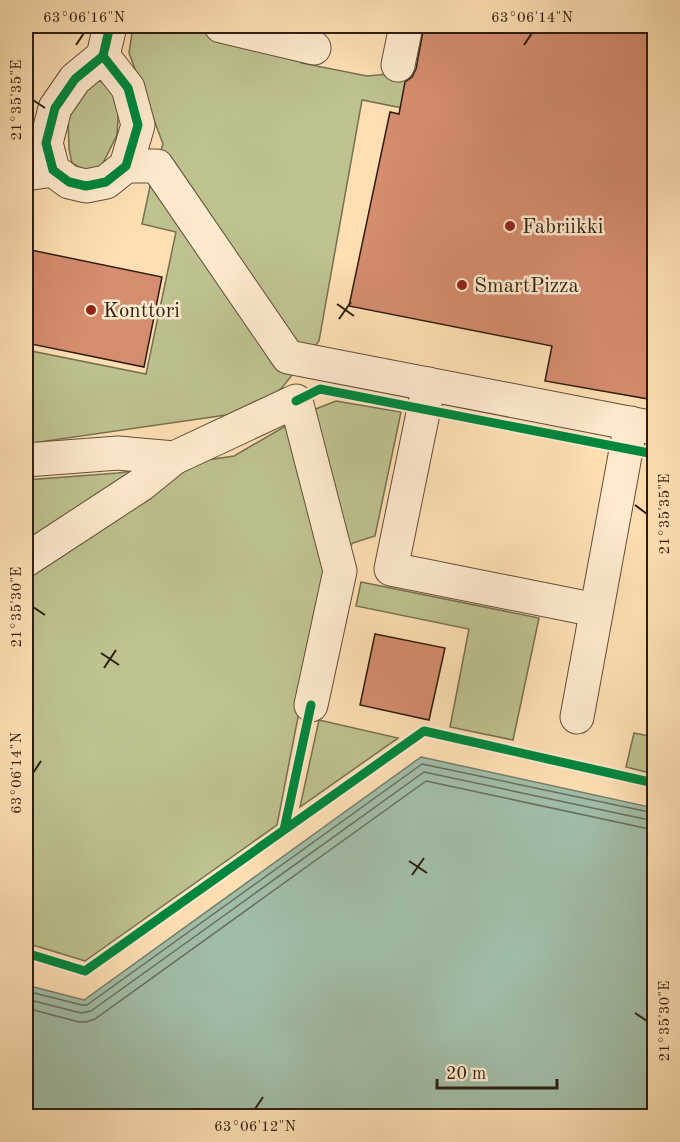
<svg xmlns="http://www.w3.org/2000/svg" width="680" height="1142" viewBox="0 0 680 1142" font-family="'Old Standard TT',serif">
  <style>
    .green { fill: #bec28f; stroke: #76704f; stroke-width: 1.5 }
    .water { fill: #a1bda7; stroke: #737d6a; stroke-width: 1.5 }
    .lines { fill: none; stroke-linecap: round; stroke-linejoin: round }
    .shore { stroke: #686e5b; stroke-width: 1.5 }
    .building { fill: #d58c6f; stroke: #2e1e0f; stroke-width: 1.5 }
    .minor-casing { stroke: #624e38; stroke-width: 35 }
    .minor { stroke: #feeace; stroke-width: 33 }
    .cycleway-casing { stroke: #feeace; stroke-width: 13 }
    .cycleway { stroke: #00873e; stroke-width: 9 }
    .ticks { fill: none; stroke: #2e1e0f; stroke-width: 2 }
    .poi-dot { fill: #8f2418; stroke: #feeace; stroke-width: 2 }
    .labels { text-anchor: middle; stroke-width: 5; stroke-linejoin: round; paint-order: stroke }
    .poi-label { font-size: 21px; fill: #2e1e0f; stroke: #feeace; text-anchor: start }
    .neatline { fill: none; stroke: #2e1e0f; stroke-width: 2 }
    .ticks-label { font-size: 15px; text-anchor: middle; fill: #2e1e0f }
  </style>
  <rect width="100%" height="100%" fill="#fedfb4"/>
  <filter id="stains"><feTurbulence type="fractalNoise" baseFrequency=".00333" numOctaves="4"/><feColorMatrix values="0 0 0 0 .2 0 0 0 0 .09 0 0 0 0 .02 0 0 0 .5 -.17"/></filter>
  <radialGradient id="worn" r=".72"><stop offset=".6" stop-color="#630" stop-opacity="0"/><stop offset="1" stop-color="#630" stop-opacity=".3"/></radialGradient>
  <!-- green -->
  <path class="green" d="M133 26H307L301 63 367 76 400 73 555 103 547 137 362 100 319 341 281 389 240 413 26 444V350L146 374 176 232 142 224 152 177 163 144 129 53Z
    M100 81 110 85 119 101 117 135 101 167 87 172 72 163 69 149 68 118 89 84Z
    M336 401 401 412 375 536 353 543 327 568 277 825 85 961 26 943V480L118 473 234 456 313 410Z
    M361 582 539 618 513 740 450 727 469 629 356 606Z
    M319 720 398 738 300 807Z
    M634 733 654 737V774L626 767Z"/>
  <!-- water -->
  <path class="water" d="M421 757 654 808V1116H26V985L84 1000Z"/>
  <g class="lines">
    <!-- shore -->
    <path class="shore" d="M26 991 82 1005H87L422 764 654 813
      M26 999 81 1013 91 1011 424 772 654 821
      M26 1008 79 1022H86L95 1019 426 781 654 830"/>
  </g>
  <!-- building -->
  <path class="building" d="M424 26H654V400L545 381 552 346 349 306 390 112 399 114 405 82 412 77 416 69Z
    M26 249 162 277 144 367 26 343Z
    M375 634 445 648 429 720 360 705Z"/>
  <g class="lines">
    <!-- minor casing -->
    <g class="minor-casing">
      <path id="minor" d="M221 26 314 48
        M103 56 128 88 138 125 126 166 106 182 86 186 69 182 53 170 46 143 55 108 75 79 103 56 110 26
        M398 65 406 26
        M126 166H157L288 357 654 428
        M26 174 53 170
        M429 384 391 569 596 610
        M26 460 118 453 174 458
        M26 560 142 484 174 458 296 401 340 571 311 705
        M577 717 631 423"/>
    </g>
    <!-- minor -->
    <use href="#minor" class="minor"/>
    <!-- cycleway casing -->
    <g class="cycleway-casing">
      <path id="cycleway" d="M103 56 128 88 138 125 126 166 106 182 86 186 69 182 53 170 46 143 55 108 75 79 103 56 110 26
        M296 401 320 389 654 454
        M284 830 311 705
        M26 953 85 971 424 731 654 783"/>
    </g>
    <!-- cycleway -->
    <use href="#cycleway" class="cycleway"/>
  </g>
  <!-- ticks -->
  <path class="ticks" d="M76 45 84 33M524 45 532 33M33 100 45 108M337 304 354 316M339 319 351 302M635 505 647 514M33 607 45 615M101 653 119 665M104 668 116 650M33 773 41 761M409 861 427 873M412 875 424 858M635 1013 647 1021M255 1109 263 1097"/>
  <!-- markers -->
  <g class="poi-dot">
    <circle cx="510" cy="226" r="6"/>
    <circle cx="462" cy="285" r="6"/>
    <circle cx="91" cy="310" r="6"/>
  </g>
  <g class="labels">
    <!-- poi labels -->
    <g class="poi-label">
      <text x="522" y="233">Fabriikki</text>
      <text x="474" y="292">SmartPizza</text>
      <text x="103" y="317">Konttori</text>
    </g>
  </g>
  <!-- margin -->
  <rect width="680" height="1142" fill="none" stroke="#fedfb4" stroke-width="66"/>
  <!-- scale -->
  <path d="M437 1079v9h120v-9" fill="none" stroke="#2e1e0f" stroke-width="3"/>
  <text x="446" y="1079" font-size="18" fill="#2e1e0f" stroke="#feeace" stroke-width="4.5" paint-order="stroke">20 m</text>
  <rect x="33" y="33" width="614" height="1076" class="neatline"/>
  <g class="ticks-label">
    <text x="84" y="22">63°06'16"N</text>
    <text x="532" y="22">63°06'14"N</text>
    <text transform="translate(16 100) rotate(-90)" y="5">21°35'35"E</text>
    <text transform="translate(664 514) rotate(-90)" y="5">21°35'35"E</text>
    <text transform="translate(16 607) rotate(-90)" y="5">21°35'30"E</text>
    <text transform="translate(16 773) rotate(-90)" y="5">63°06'14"N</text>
    <text transform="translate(664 1021) rotate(-90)" y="5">21°35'30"E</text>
    <text x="255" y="1131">63°06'12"N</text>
  </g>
  <rect width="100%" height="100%" filter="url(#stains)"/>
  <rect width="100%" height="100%" fill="url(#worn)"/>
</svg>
